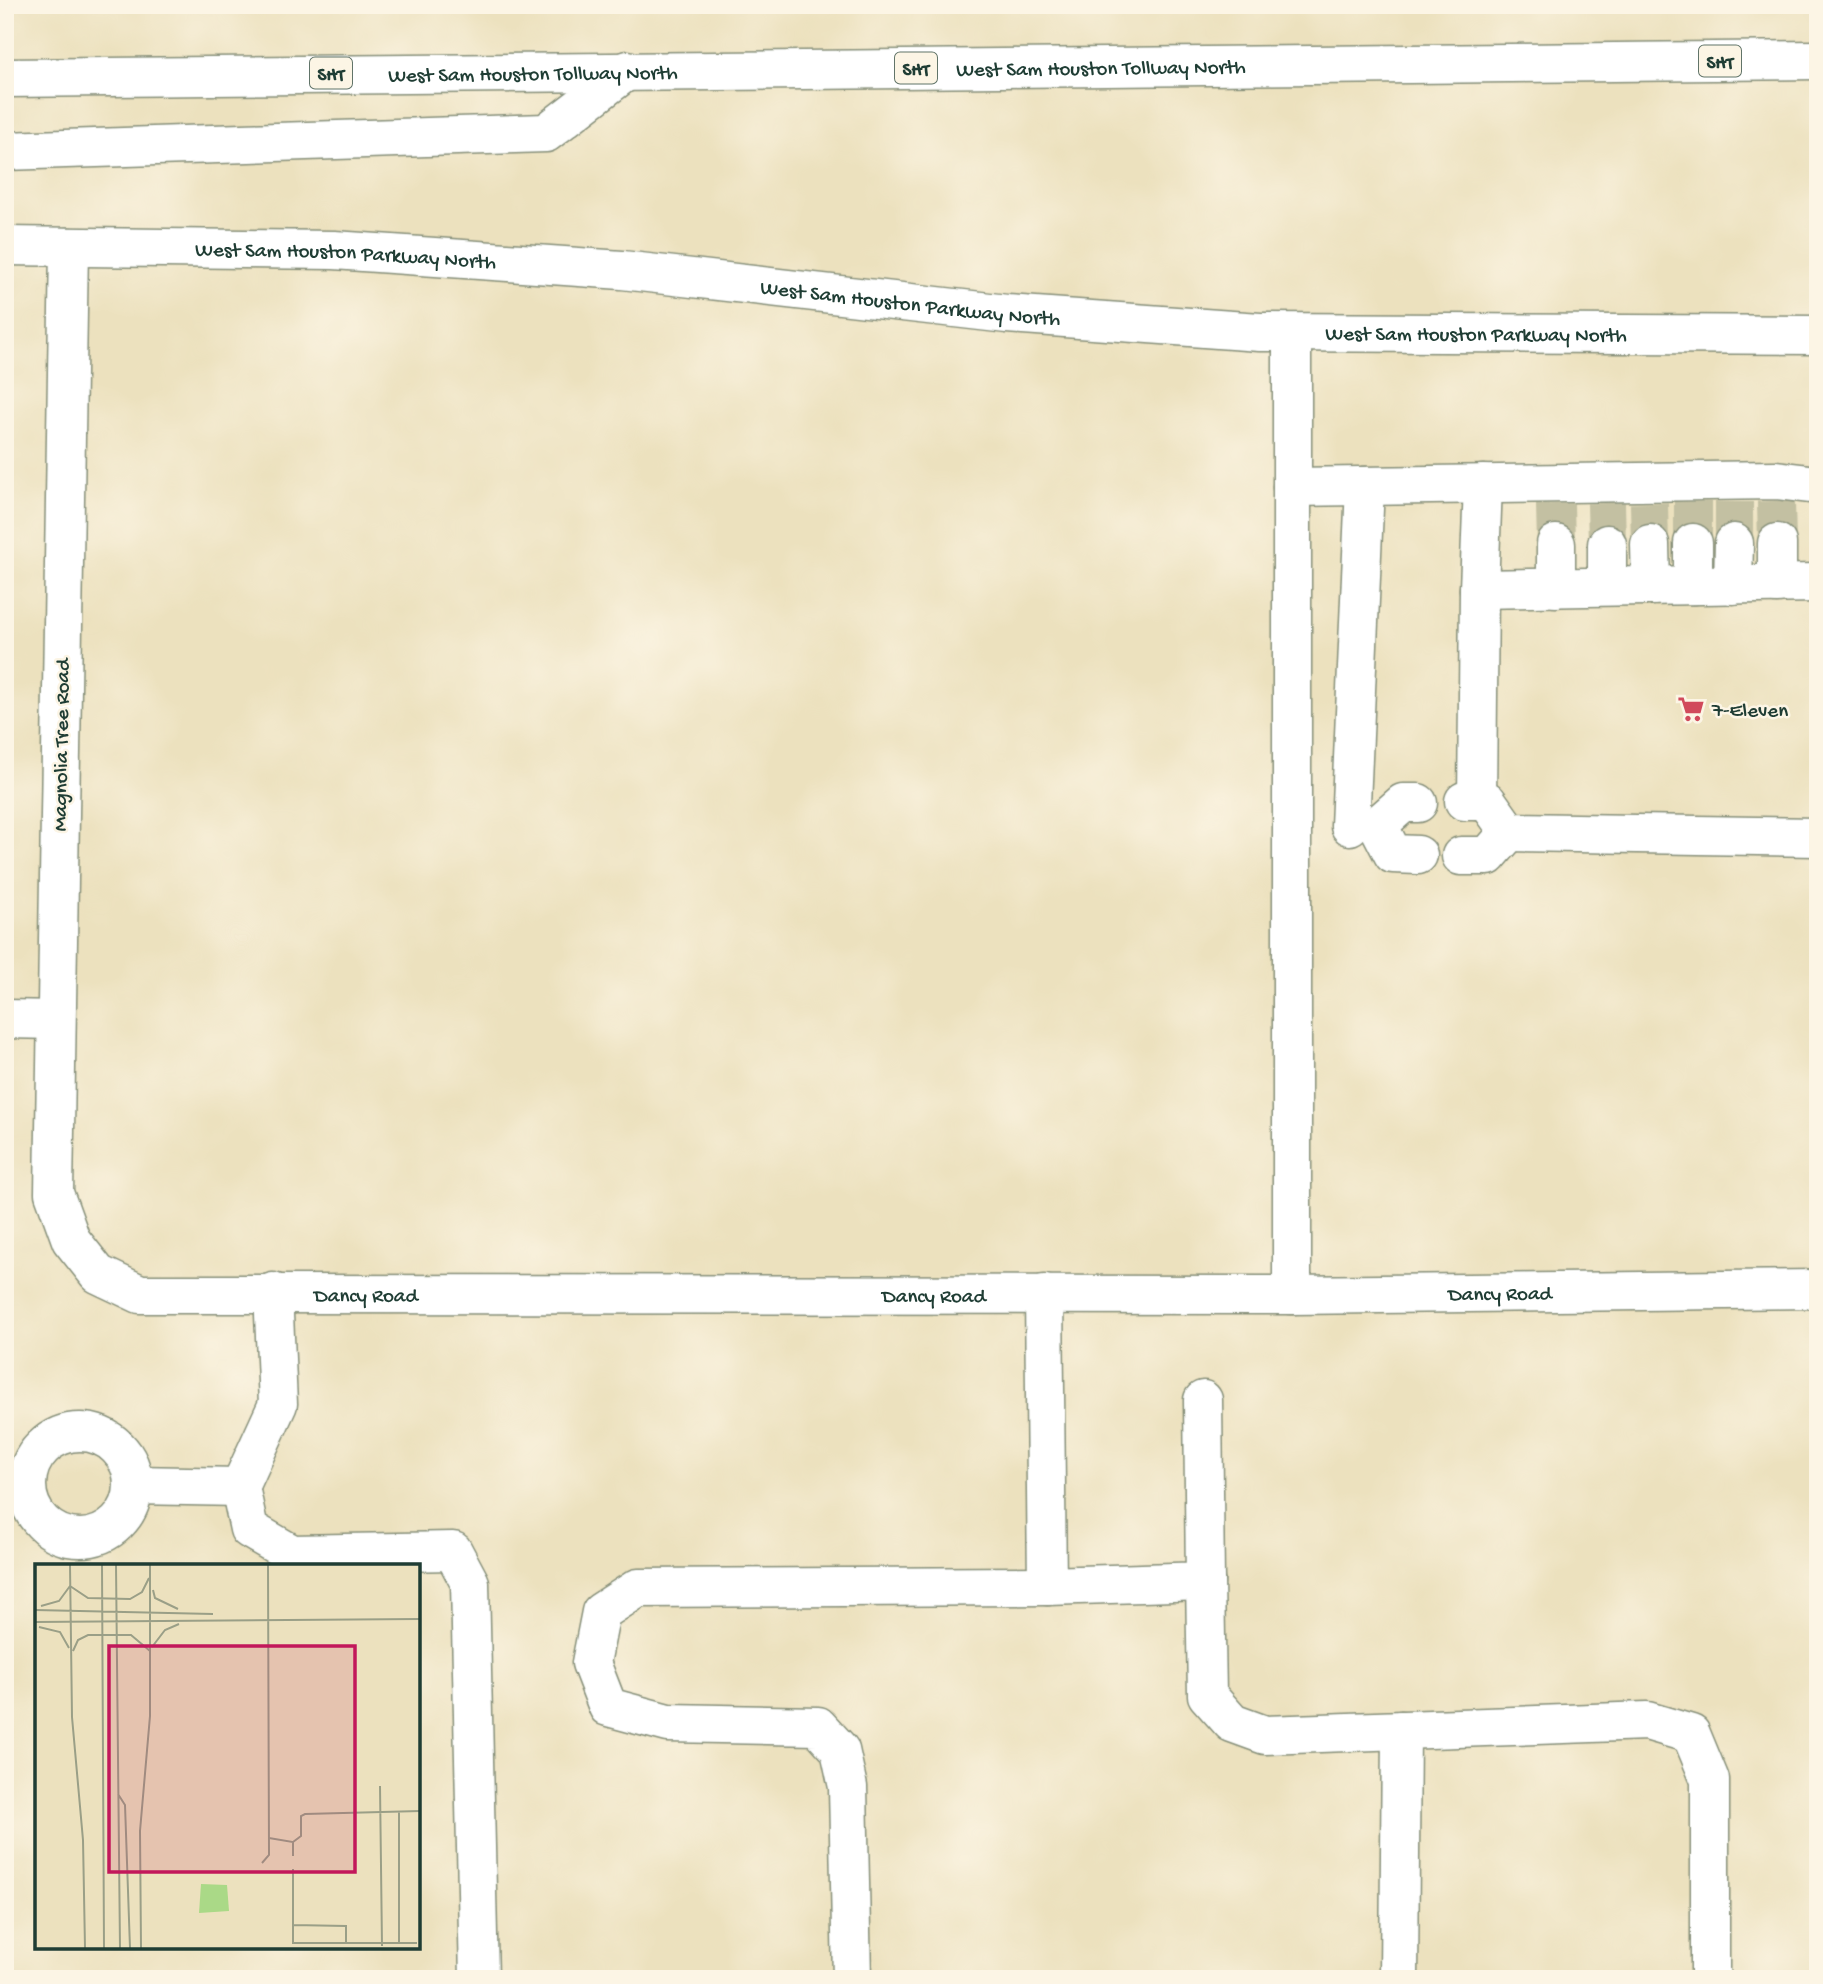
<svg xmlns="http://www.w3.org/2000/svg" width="1823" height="1984" viewBox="0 0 1823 1984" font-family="'Gochi Hand',sans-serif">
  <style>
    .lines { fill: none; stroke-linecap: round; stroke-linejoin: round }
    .minor-tunnel { stroke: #c3c0a2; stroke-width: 38; stroke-dasharray: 38 19; stroke-linecap: butt }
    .minor-casing { stroke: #868f79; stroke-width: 41 }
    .major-casing { stroke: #868f79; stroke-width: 41 }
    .highway-casing { stroke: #868f79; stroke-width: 41 }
    .minor { stroke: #fff; stroke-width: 38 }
    .major { stroke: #fff; stroke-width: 38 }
    .highway { stroke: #fff; stroke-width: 38 }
    .labels { text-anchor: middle; stroke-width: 5; stroke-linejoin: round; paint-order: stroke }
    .shield { fill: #fcf5e5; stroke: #617469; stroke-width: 2 }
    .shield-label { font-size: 19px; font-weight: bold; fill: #1f3d34 }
    .street-label { font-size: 21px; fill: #1f3d34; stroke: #fcf5e5 }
    .poi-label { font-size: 21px; fill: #1f3d34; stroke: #fcf5e5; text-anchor: start }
    .inset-road { fill: none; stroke: #9a9f87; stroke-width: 2 }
    .view { fill: #c2185b; fill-opacity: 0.15; stroke: #c2185b; stroke-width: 3.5 }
    .inset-edge { fill: none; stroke: #1f3d34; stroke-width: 3.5 }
  </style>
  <rect width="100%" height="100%" fill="#fcf5e5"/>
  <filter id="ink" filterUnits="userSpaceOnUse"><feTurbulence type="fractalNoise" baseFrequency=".0143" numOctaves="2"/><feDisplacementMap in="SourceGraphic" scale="14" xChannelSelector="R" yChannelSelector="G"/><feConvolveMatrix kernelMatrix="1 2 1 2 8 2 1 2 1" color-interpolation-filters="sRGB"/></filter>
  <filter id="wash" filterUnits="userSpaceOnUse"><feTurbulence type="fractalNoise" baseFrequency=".00686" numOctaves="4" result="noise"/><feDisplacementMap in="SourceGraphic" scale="28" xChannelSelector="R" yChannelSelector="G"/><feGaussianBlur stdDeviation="1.57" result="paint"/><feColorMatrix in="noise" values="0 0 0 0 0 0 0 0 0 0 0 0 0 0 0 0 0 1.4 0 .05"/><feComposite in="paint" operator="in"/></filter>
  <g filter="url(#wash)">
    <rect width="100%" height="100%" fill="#ece1be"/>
  </g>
  <g filter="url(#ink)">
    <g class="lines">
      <!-- minor-tunnel -->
      <path class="minor-tunnel" d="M1776 501 1777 543
        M1693 502V543
        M1734 502V543
        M1606 503 1607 544
        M1649 503 1650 544
        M1555 504 1556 544"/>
      <!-- minor casing -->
      <g class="minor-casing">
        <g id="minor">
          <path id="s1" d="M69 247 54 1193 71 1240 98 1274 140 1294 1292 1295 1818 1289"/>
          <path d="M1292 333V1295"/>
          <path d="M1483 484 1479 589 1818 583"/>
          <path d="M1292 487 1776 480 1818 485"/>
          <path d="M1693 543V585"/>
          <path d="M1777 543V584"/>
          <path d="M1556 544V588"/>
          <path d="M1607 544V586"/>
          <path d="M1650 544 1651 586"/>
          <path d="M1733 585 1734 543"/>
          <path d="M1464 801H1487L1509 832 1818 837"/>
          <path d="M1477 801 1479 589"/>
          <path d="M1418 803H1403L1378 825 1393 854 1418 855"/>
          <path d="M1350 826 1365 486"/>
          <path d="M1461 856H1488L1509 832"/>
          <path d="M5 1019 56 1020"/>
          <path d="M1044 1294 1047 1586 1205 1581 1203 1400"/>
          <circle cx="80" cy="1485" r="53"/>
          <path d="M134 1485 240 1487 278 1404 273 1292"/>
          <path d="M240 1487 249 1529 292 1554 453 1551 470 1583 479 1979"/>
          <path d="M1205 1581 1207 1695 1232 1723 1265 1735 1647 1721 1691 1734 1710 1780V1979"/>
          <path d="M852 1979 848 1787 840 1750 818 1726 668 1723 608 1707 591 1663 601 1612 638 1588 1047 1586"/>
          <path d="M1399 1979 1401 1730"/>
        </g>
      </g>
      <!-- major casing -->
      <g class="major-casing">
        <g id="major">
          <path id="s2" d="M5 246 334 250 622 270 1007 314 1260 332 1818 335"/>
        </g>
      </g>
      <!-- highway casing -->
      <g class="highway-casing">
        <g id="highway">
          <path id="s3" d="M5 78 1818 60"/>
          <path d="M5 151 546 133 628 70"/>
        </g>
      </g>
      <!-- minor -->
      <use href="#minor" class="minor"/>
      <!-- major -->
      <use href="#major" class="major"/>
      <!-- highway -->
      <use href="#highway" class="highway"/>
    </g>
  </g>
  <!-- icons -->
  <defs>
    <g id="supermarket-bare" transform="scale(2.1)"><path d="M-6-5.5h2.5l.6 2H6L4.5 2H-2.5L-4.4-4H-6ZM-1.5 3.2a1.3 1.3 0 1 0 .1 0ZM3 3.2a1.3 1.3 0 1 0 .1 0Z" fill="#d1495b" stroke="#fcf5e5" stroke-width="2.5" paint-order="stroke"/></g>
  </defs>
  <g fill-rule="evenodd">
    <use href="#supermarket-bare" x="1691" y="709"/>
  </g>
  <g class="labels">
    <!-- shield labels -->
    <g class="shield">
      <rect x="1699" y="45.5" width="42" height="31" rx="5"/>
      <rect x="895" y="52.5" width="42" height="31" rx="5"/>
      <rect x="310" y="57.5" width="42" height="31" rx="5"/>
    </g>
    <g class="shield-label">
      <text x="1720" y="68">SHT</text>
      <text x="916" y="75">SHT</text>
      <text x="331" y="80">SHT</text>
    </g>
    <!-- street labels -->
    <g class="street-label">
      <text dy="7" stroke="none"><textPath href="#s3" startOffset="1096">West Sam Houston Tollway North</textPath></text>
      <text dy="7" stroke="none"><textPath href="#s3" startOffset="528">West Sam Houston Tollway North</textPath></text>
      <text dy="7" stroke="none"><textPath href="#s2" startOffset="341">West Sam Houston Parkway North</textPath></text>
      <text dy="7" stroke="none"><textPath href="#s2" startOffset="908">West Sam Houston Parkway North</textPath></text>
      <text dy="7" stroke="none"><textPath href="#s2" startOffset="1475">West Sam Houston Parkway North</textPath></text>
      <text transform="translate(60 745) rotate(-89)" y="7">Magnolia Tree Road</text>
      <text dy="7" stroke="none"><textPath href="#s1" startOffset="1312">Dancy Road</textPath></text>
      <text dy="7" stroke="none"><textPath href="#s1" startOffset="2446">Dancy Road</textPath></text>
      <text dy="7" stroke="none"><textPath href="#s1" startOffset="1880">Dancy Road</textPath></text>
    </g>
    <!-- poi labels -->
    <g class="poi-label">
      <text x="1712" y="716">7-Eleven</text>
    </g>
  </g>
  <!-- overview -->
  <g transform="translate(35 1564)">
    <rect width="385" height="385" fill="#ece1be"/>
    <path d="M166 320 192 321 194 347 164 349Z" fill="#aad987"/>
    <path class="inset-road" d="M35 1 37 153 48 276 50 384M67 1 69 384M81 1 85 384M35 22 53 34 95 35 107 28 114 14M118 26 120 34 143 45M6 42 24 37 35 22M0 46 178 50M0 58 385 55M4 63 25 68 34 84M117 83 130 66 144 60M38 87 43 76 53 71H96L115 87M345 222 347 382M83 230 90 241 95 384M364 248V380M234 274 258 278V292M258 278 266 272V252L270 250 385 247M227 299 234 291 233 1M258 305V379H382M258 361 311 362V380M106 384 105 267 115 152V1"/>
    <path class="view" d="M74 82H320V308H74Z"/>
    <rect width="385" height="385" class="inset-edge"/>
  </g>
  <!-- margin -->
  <rect width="1823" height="1984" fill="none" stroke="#fcf5e5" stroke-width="28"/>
</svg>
